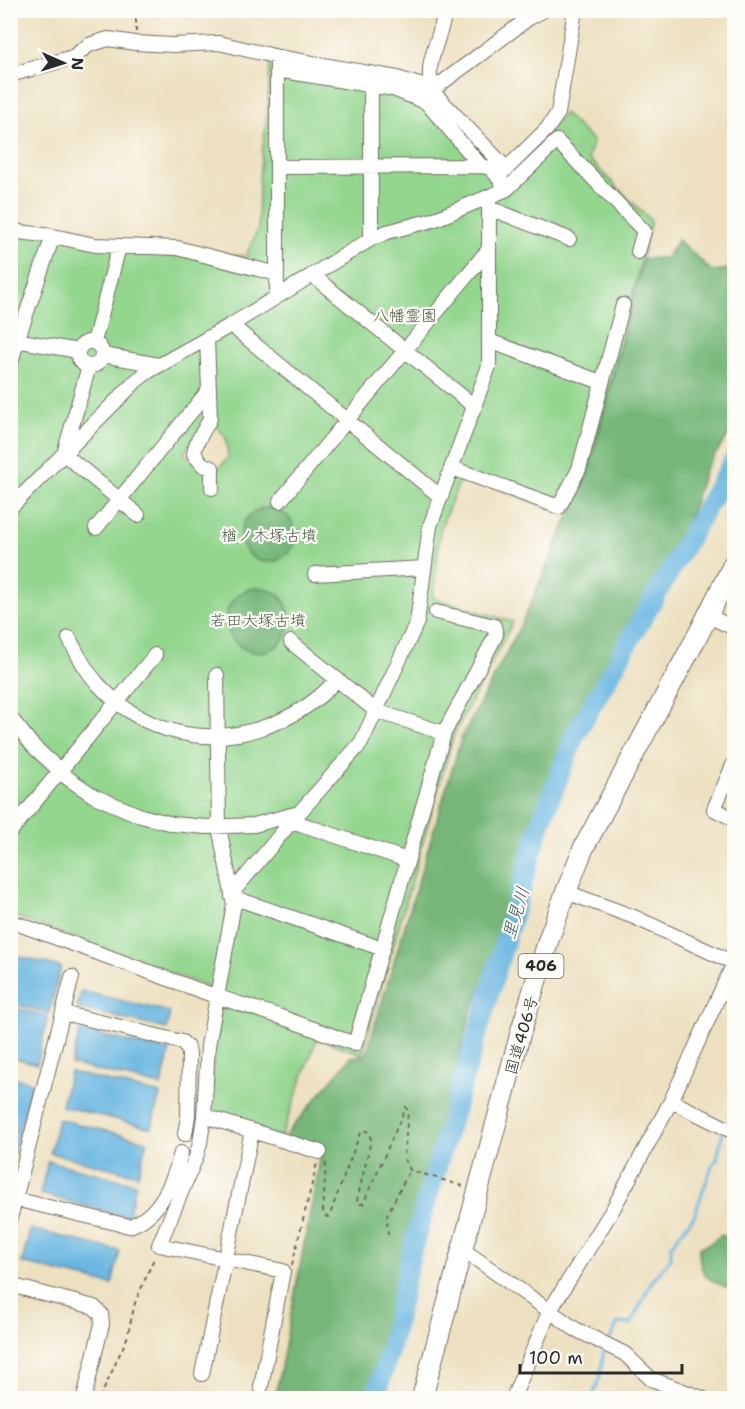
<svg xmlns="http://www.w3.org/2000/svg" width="745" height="1409" viewBox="0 0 745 1409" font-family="'Shantell Sans','Klee One',sans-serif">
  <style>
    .green { fill: #93d68e; stroke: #5f805c; stroke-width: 1.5; fill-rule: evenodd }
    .forest { fill: #76b779; stroke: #507152; stroke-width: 1.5 }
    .water { fill: #67b6e1; stroke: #497086; stroke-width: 1.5 }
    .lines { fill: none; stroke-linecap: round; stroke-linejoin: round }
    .stream { stroke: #67b6e1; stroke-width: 3 }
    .river { stroke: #67b6e1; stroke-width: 20 }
    .minor-casing { stroke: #6f6a5f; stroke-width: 16 }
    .highway-casing { stroke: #6f6a5f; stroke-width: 22 }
    .path { stroke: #6f6a5f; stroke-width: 2; stroke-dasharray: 4.5 4.5; stroke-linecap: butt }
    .minor { stroke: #fff; stroke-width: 14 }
    .highway { stroke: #fff; stroke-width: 20 }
    .labels { text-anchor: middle; stroke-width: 4.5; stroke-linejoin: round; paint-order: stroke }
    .shield { fill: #fdfcf7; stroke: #6a6a68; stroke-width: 1.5 }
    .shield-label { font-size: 15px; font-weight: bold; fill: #2b2b2b }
    .park-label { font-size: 16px; fill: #4a5e49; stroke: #fdfcf7 }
    .street-label { font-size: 16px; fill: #2b2b2b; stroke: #fdfcf7 }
    .water-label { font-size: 18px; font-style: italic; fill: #405c6b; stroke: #fdfcf7 }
  </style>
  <rect width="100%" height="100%" fill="#fdfcf7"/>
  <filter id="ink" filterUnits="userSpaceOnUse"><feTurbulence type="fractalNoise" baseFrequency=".0167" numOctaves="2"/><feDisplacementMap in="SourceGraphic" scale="12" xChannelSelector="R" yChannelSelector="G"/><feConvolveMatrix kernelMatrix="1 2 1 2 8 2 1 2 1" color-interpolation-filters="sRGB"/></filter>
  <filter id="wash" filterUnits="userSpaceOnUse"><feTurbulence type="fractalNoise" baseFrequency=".008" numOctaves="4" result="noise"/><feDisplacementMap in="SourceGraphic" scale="24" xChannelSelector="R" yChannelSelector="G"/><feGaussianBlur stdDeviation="1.35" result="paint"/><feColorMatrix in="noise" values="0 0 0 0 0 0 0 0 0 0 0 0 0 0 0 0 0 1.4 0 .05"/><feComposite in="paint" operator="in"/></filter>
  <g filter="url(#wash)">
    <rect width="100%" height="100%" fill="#ede0c0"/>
    <!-- green -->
    <path class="green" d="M270 62 373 78 430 95 506 178 564 113 593 141 588 158 651 221 588 472 566 514 462 475 440 530 433 598 513 622 454 734 362 1054 317 1038 281 1137 211 1112 214 1045 222 992 11 915V221L99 241 209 254 246 256 258 229 259 177 268 106ZM210 418 226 438 228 458 211 476 184 453Z"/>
    <!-- forest -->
    <path class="forest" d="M678 240 712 271 730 269 734 263V427L705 469 682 541 632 618 575 726 557 780 533 835 522 887 471 1011 428 1179 403 1302 372 1398H275L322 1150 285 1136 351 1057 366 1055 461 739 522 623 589 471 643 259 666 258Z
      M241 535a27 27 0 1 1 54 0a27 27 0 1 1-54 0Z
      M226 620a32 32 0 1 1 64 0a32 32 0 1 1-64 0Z
      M721 1235 734 1240V1290C708 1280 699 1278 699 1248L712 1242Z"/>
    <!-- water -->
    <path class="water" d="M10 954 61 967 49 1013 11 1003Z
      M81 991 170 1012 167 1029 77 1008Z
      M10 1007 48 1016 37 1064 11 1057Z
      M80 1031 170 1051 161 1086 71 1064Z
      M70 1072 160 1094 151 1128 61 1106Z
      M11 1077 32 1082 20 1129 11 1126Z
      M58 1119 147 1141 138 1175 50 1153Z
      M11 1129 19 1131 11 1168 10 1129Z
      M48 1161 136 1184 128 1217 40 1194Z
      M30 1229 120 1251 112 1285 22 1263Z"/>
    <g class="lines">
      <!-- stream -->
      <path class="stream" d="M609 1341 618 1323 631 1324 651 1283 671 1258V1245L694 1216 712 1166 717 1159 723 1131
        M592 1398 600 1377 604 1349"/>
      <!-- river -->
      <path class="river" d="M376 1398 391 1344 411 1253 541 822 576 733 734 460"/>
    </g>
  </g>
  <g filter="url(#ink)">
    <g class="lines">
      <!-- minor casing -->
      <g class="minor-casing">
        <path id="minor" d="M445 10C442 38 421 65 434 93L507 169
          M277 70 393 89 426 102 481 166 491 168 507 189
          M10 75 73 57 89 45 108 39 135 43 172 45 219 43 278 57 397 78 432 89 439 85 529 18 544 10
          M277 167 481 166
          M498 177 547 129 558 113 575 10
          M489 208 569 239
          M10 231 53 236 95 245 177 248 277 274
          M371 239V85
          M312 275 475 407
          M277 296V61
          M231 325 441 497
          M207 338 210 418C205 431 195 440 194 454L203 465 212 468V488
          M10 339 78 351
          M489 341 601 382
          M78 354a12 12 0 1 1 24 0a12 12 0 1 1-24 0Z
          M94 342 119 247
          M103 355 159 365
          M10 366 17 341 53 236
          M89 366 64 454 138 515
          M452 468 559 507 579 469 623 305
          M280 501 489 249
          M10 508 136 381 149 371 231 325 371 239 387 232 433 220 507 189 557 141 644 231 638 252
          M96 528 209 390
          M315 574 424 568
          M708 616 734 628
          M69 638C77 654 86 671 98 684 144 734 207 749 270 725 297 715 318 701 337 679
          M291 642 376 711 444 733
          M217 675 219 827 234 904 208 1046 204 1116 320 1152
          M10 717 33 746 69 779 94 796 141 816 173 824 206 827 254 825 299 813 361 743 417 622 430 526 489 366V198
          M734 763 714 809 734 819
          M292 821 407 860
          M10 832 155 655
          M566 892 634 917 734 963
          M232 893 296 816
          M232 897 383 949
          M10 921 215 996 278 1016 355 1044 444 733 496 635 494 626 436 612
          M63 1013 182 1042 187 1047 189 1053 188 1116 185 1134
          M671 1101 734 1132
          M204 1116 200 1143 196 1157 159 1245 283 1271 261 1387
          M10 1198 129 1226C159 1217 174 1181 181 1153
          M10 1219 72 977
          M462 1249 575 1329 625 1354 651 1379 702 1398
          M10 1285 94 1307 101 1314 102 1324 84 1398
          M202 1374 252 1131
          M513 1398 549 1312 613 1209 671 1101 734 963"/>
      </g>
      <!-- highway casing -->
      <g class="highway-casing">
        <path id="highway" d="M422 1398 521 1031 549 938 566 892 583 849 699 633 734 563"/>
      </g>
      <!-- path -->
      <path class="path" d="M136 10V32
        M326 1163 323 1211 324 1216 329 1217 359 1136 363 1130 369 1132 371 1140 357 1201 358 1204H363L406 1107 408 1112 404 1158 410 1170 463 1186
        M388 1235 387 1215 410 1170
        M292 1265 317 1163
        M100 1398 127 1338 135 1303 155 1256"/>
      <!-- minor -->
      <use href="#minor" class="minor"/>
      <!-- highway -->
      <use href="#highway" class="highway"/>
    </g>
  </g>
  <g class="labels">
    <!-- shield labels -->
    <rect class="shield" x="518.5" y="954" width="45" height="24" rx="4.5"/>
    <g class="shield-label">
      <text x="541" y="971">406</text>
    </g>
    <!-- park labels -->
    <g class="park-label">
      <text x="405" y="321">八幡霊園</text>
      <text x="269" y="541">楢ノ木塚古墳</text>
      <text x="258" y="626">若田大塚古墳</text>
    </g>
    <!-- street labels -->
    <g class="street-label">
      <text transform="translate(521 1035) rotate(-74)" y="6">国道406号</text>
    </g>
    <!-- water labels -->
    <g class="water-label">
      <text transform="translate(516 913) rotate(-73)" y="6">里見川</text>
    </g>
  </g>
  <!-- margin -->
  <rect width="745" height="1409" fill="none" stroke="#fdfcf7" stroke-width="36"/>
  <!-- north arrow -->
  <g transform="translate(63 63) rotate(93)" stroke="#fdfcf7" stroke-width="4.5" paint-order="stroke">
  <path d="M0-4.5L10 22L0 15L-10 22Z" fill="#2b2b2b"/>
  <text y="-9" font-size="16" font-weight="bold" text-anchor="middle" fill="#2b2b2b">N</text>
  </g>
  <!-- scale -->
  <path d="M520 1364v9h162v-9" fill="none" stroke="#2b2b2b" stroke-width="3"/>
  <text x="529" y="1364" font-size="18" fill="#2b2b2b" stroke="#fdfcf7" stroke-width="4.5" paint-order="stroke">100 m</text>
</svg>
